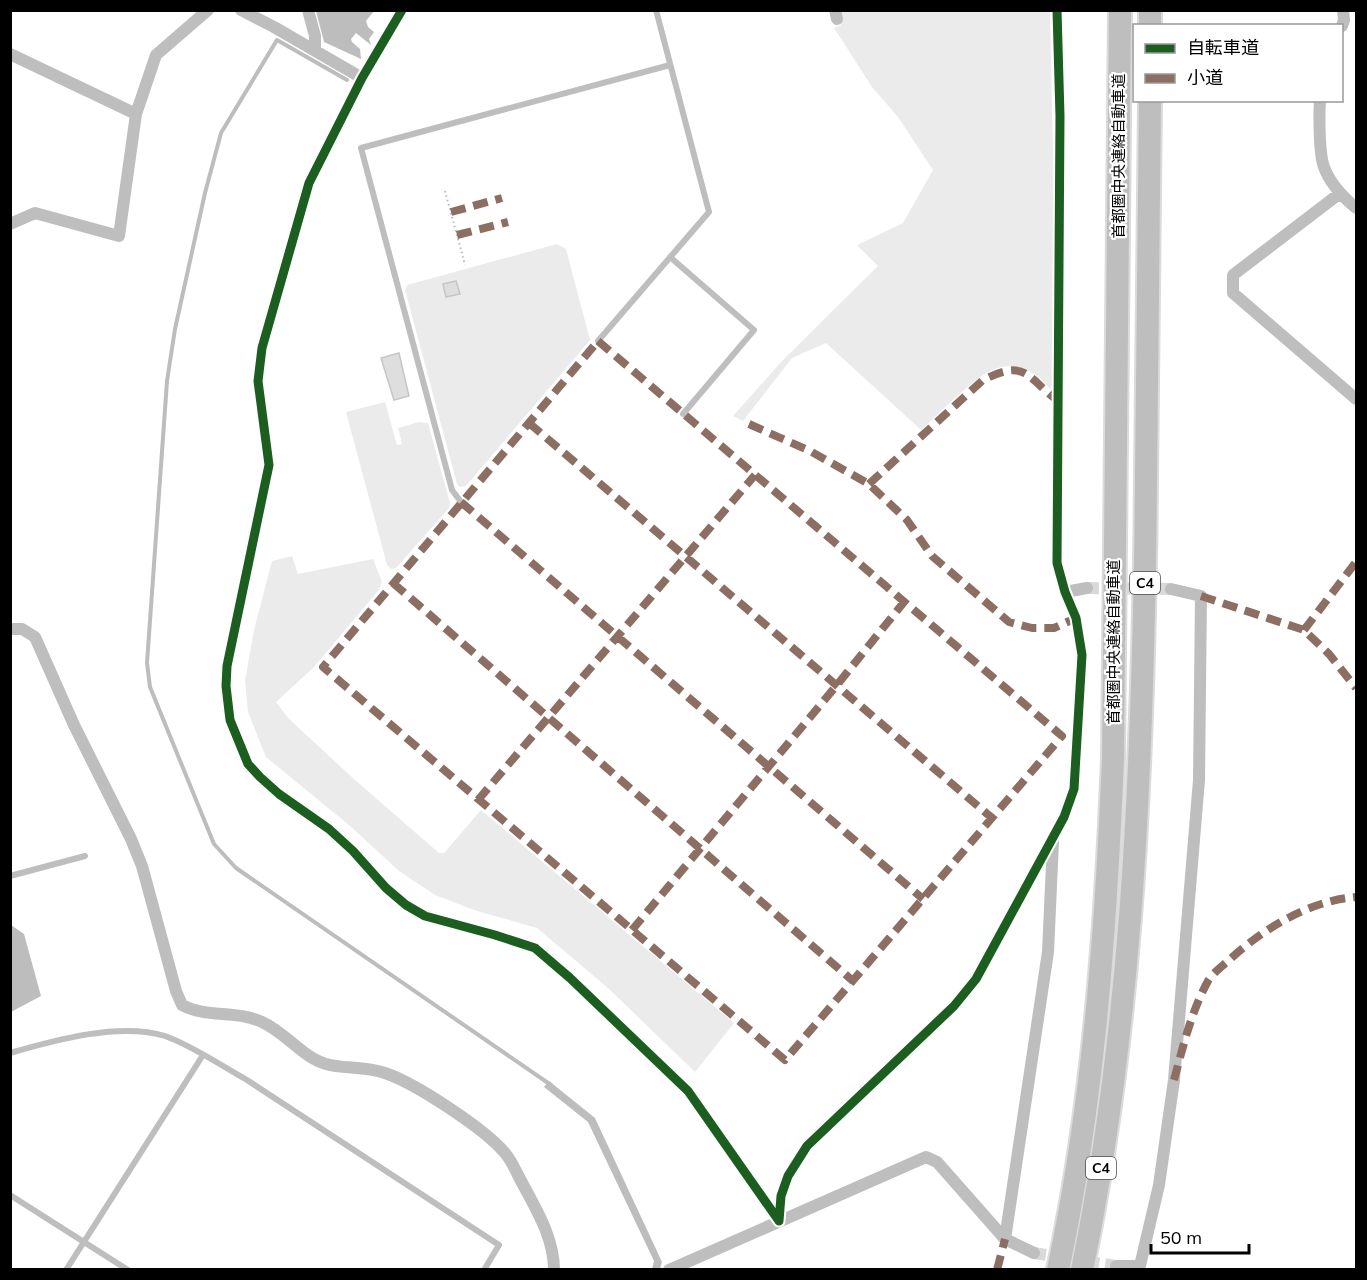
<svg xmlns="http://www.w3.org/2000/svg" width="1367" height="1280" viewBox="0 0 1367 1280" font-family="Mulish,'Noto Sans JP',sans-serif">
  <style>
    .green { fill: #ebebeb }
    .water { fill: #bdbdbd }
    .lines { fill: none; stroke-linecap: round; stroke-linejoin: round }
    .stream { stroke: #bdbdbd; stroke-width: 4 }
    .building { fill: #dedede; stroke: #c6c6c6; stroke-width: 1.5 }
    .street-tunnel { stroke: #d9d9d9; stroke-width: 12; stroke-dasharray: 12 6; stroke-linecap: butt }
    .highway-casing { stroke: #dbdbdb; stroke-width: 26 }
    .path { stroke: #b9b9b9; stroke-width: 2; stroke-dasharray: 1.5 3; stroke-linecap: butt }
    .lane { stroke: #bebebe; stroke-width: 6 }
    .street { stroke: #bebebe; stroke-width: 12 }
    .highway { stroke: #bebebe; stroke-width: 22 }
    .quiet { stroke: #8d6e63; stroke-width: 8; stroke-dasharray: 15 8; stroke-linecap: butt }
    .cycleway-casing { stroke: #fff; stroke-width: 13 }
    .cycleway { stroke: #1b5e20; stroke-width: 9 }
    .labels { text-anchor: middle; stroke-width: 4.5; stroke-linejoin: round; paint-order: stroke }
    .shield { fill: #fff; stroke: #4c4c4c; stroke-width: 1.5 }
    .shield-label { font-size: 14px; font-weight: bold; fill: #000 }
    .street-label { font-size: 15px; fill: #000; stroke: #fff }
  </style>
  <rect width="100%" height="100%" fill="#fff"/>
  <!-- green -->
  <path class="green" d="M838 11H1050L1054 203 1053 387 1049 388C1036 371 1013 360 992 370 972 379 939 414 921 430L826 343 792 358 743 421 733 416 782 361 878 266 857 245 903 223 933 170 898 117 872 87 834 28 841 25Z
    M557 244 566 249 590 340 466 486 460 487 457 484 405 290 407 285Z
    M385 402 397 445 402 444 398 428 419 422 428 423 450 503 449 508 396 568 391 569 387 565 346 412Z
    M292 556 298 574 373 559 382 582 378 591 314 667 276 702 288 718 355 780 439 853H444L481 810 734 1023 695 1072 608 988 537 928 477 911 435 895 399 871 349 825 266 757 248 712 245 681 254 630 272 561Z"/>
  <!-- water -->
  <path class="water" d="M316 11H374L366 21 368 27 374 32 369 39 371 45 356 33 351 39 352 42 360 49 361 59 324 42Z
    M11 925 24 934 41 996 11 1012Z
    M549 1081 595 1118 662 1262 660 1269H652L654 1261 588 1122 544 1087Z"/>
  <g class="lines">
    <!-- stream -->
    <path class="stream" d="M347 80 277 40 221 133 205 193 175 329 167 381 147 663 150 687 214 844 236 868 551 1085"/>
  </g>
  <!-- building -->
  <path class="building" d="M456 281 460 294 446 297 443 284Z
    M399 353 409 396 394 400 381 358Z"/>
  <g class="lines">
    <!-- street-tunnel -->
    <path class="street-tunnel" d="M1087 588 1171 589
      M1034 1253 1116 1266"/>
    <!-- highway casing -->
    <g class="highway-casing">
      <path id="highway" d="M1150 26V10
        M1058 1270C1094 1101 1106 930 1113 758L1120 10
        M1082 1270C1130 1037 1141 798 1145 560 1148 407 1149 254 1150 100"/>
    </g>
    <!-- path -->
    <path class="path" d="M445 191 465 265"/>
    <!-- lane -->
    <path class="lane" d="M670 257 754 330 683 414
      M598 341 709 212 656 10
      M461 502 452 490 361 148 670 65
      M10 876 85 856
      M10 1053C55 1040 120 1022 165 1036 191 1045 222 1066 247 1080L499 1245 484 1270
      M10 1195 128 1270
      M66 1270 203 1055"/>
    <!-- street -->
    <path class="street" d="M241 10 274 27 362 78
      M308 10 315 36V50
      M402 10 362 78 309 183 262 348 258 381 269 465 227 666 226 686 230 720 248 764 260 777 279 794 329 829 353 851 386 888 406 905 425 916 495 935 535 948 570 978 688 1091 779 1221
      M835 10 837 19
      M1342 26 1344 20 1343 10
      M10 54 136 114
      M1320 100C1319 115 1319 154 1324 167 1330 184 1343 197 1356 208
      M1339 194 1233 275V293L1356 399
      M10 224 35 213 119 236 136 114 156 55 208 10
      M1065 592 1087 588
      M10 629H22L35 637 74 725 131 839 142 866 176 991 182 1005C206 1018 236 1010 262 1022 285 1032 302 1057 326 1064 343 1069 365 1066 385 1073 415 1083 485 1129 505 1153 511 1160 515 1169 519 1177 534 1206 554 1236 554 1270
      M779 1221 781 1196 788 1176 807 1146 954 1006 976 979 1064 817 1074 789 1082 655 1076 618 1065 592 1057 563 1060 116 1057 10
      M1005 1239 1048 952 1053 842
      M1116 1266H1140
      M669 1270 926 1157 937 1162 1005 1239 1034 1253
      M1139 1270 1159 1185 1174 1080 1199 780 1201 596 1171 589"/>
    <!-- highway -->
    <use href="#highway" class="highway"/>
    <!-- quiet -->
    <path class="quiet" d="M451 212 502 198
      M457 235 508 222
      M598 341 1062 736 785 1060 323 667Z
      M529 423 992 818
      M749 424 810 451 869 484 907 520 932 556 1009 622 1032 628H1054L1076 618
      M869 484 983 380C1027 358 1026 377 1058 401
      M461 502 923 899
      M393 583 853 981
      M1201 596 1304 630 1329 654 1356 688
      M1304 630 1356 562
      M478 800 755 475
      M632 930 837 685 904 602
      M1174 1080C1183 1047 1191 1012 1208 981 1213 973 1221 967 1228 961 1263 929 1308 901 1356 897
      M997 1270 1005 1239"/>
    <!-- cycleway casing -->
    <g class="cycleway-casing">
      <path id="cycleway" d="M402 10 362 78 309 183 262 348 258 381 269 465 227 666 226 686 230 720 248 764 260 777 279 794 329 829 353 851 386 888 406 905 425 916 495 935 535 948 570 978 688 1091 779 1221
        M779 1221 781 1196 788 1176 807 1146 954 1006 976 979 1064 817 1074 789 1082 655 1076 618 1065 592 1057 563 1060 116 1057 10"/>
    </g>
    <!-- cycleway -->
    <use href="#cycleway" class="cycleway"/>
  </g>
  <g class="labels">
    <!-- shield labels -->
    <g class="shield">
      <rect x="1130" y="572" width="30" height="22" rx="4.5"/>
      <rect x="1086" y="1157" width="30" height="22" rx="4.5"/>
    </g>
    <g class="shield-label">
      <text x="1145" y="588">C4</text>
      <text x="1101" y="1173">C4</text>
    </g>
    <!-- street labels -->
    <g class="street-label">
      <text transform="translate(1119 156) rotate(-90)" y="5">首都圏中央連絡自動車道</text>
      <text transform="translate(1114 642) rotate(-90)" y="5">首都圏中央連絡自動車道</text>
    </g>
  </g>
  <!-- border -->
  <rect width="1367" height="1280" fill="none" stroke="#000000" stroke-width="24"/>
  <!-- legend -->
  <rect x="1133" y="24" width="210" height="78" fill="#ffffff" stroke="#999999" stroke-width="1.5"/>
  <rect x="1145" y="44" width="30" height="9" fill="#1b5e20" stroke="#999999" stroke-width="1.5"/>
  <text x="1187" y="54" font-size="18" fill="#000000">自転車道</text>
  <rect x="1145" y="74" width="30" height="9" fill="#8d6e63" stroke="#999999" stroke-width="1.5"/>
  <text x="1187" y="84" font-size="18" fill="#000000">小道</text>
  <!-- scale -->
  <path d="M1151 1244v9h98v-9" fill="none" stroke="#000000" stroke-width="3"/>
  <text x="1160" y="1244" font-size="18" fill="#000000" stroke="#ffffff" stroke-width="4.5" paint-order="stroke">50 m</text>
</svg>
